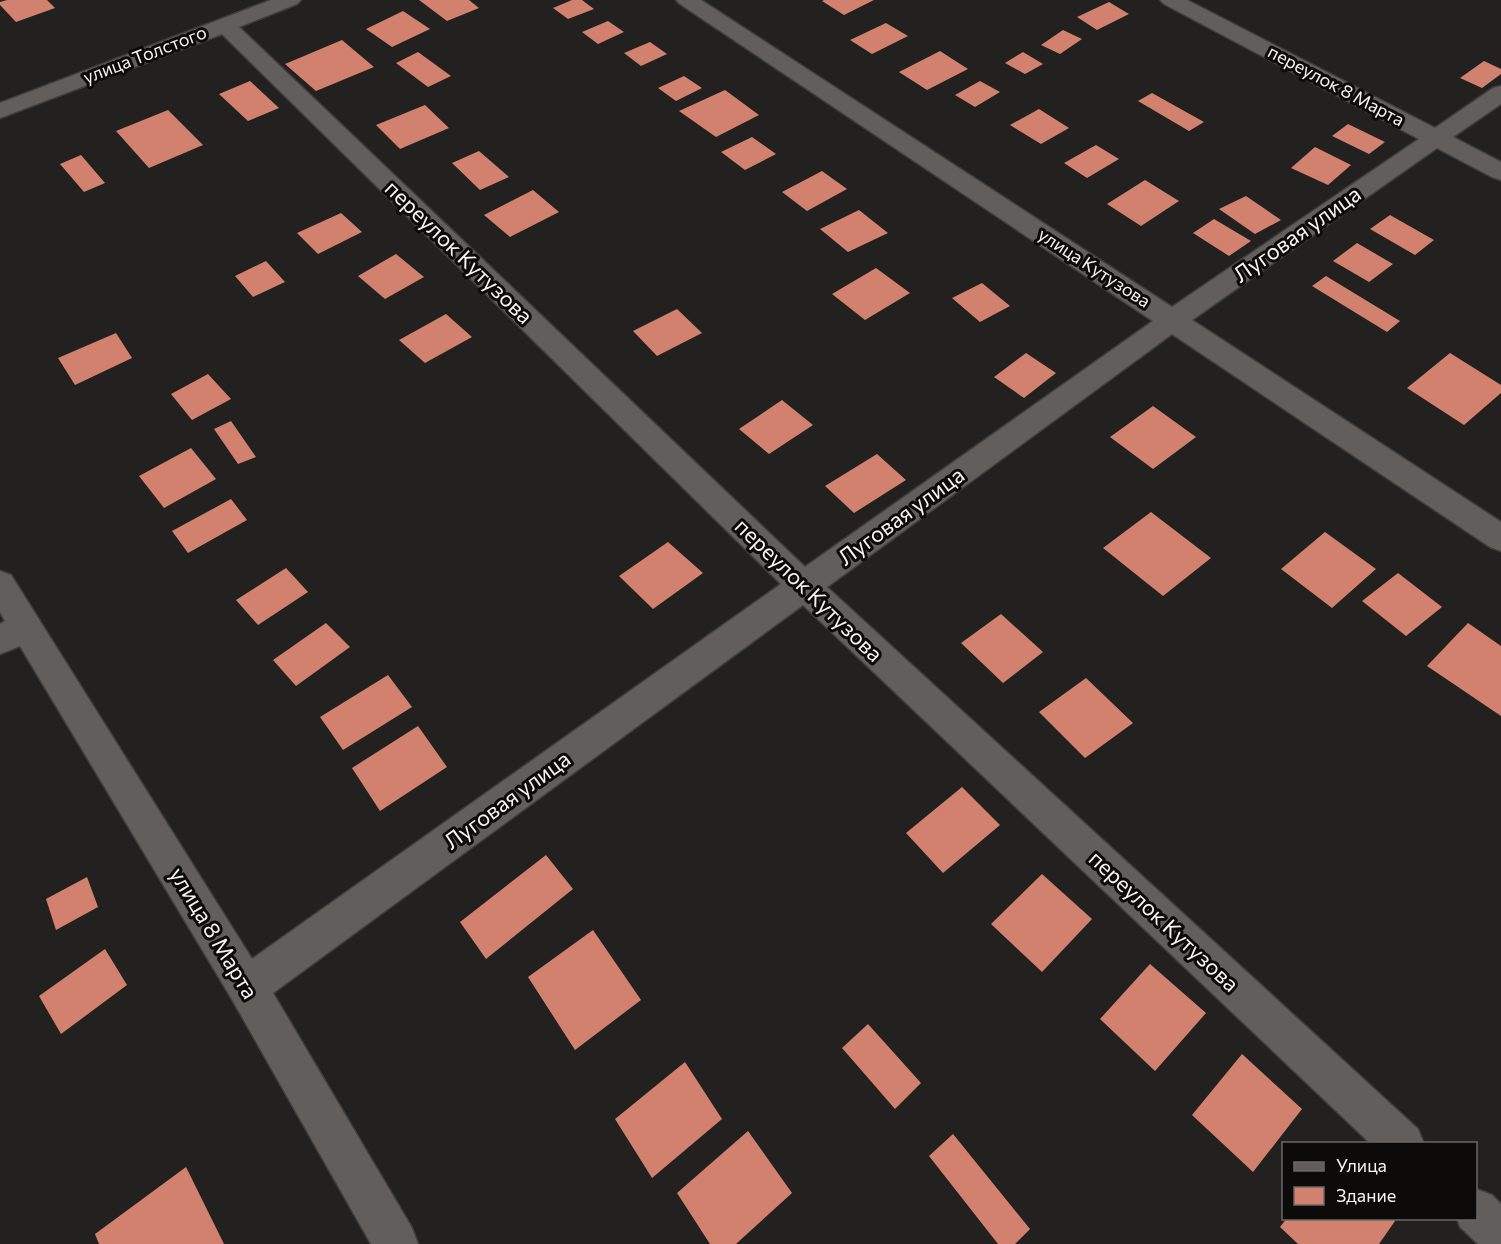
<svg xmlns="http://www.w3.org/2000/svg" width="1501" height="1244" viewBox="0 0 1501 1244" font-family="Commissioner,sans-serif">
  <style>
    .building { fill: #d1816d }
    .lines { fill: none; stroke-linecap: round; stroke-linejoin: round }
    .street-casing { stroke: #403e3c; stroke-width: 3 }
    .street { fill: #615e5b; fill-rule: evenodd }
    .labels { text-anchor: middle; stroke-width: 6; stroke-linejoin: round; paint-order: stroke }
    .far-street-label { font-size: 18px; fill: #f5f4f2; stroke: #0c0b0a }
    .street-label { font-size: 22px; fill: #f5f4f2; stroke: #0c0b0a }
  </style>
  <rect width="100%" height="100%" fill="#23211f"/>
  <!-- building -->
  <path class="building" d="M7 0H47L55 8 16 22 0 5V2Z
    M419 0H469L479 8 447 21Z
    M572 0H582L594 9 568 19 553 8Z
    M824 0H874L844 15 822 1Z
    M1109 2 1129 14 1097 30 1077 17Z
    M403 11 430 29 392 47 366 29Z
    M608 21 624 32 598 44 582 32Z
    M886 23 908 36 872 54 850 40Z
    M1063 30 1082 39 1060 54 1041 45Z
    M342 40 374 67 316 91 285 64Z
    M650 42 667 54 641 66 624 53Z
    M940 51 968 69 927 90 899 72Z
    M418 52 451 76 428 87 396 63Z
    M1023 52 1043 64 1025 74 1005 63Z
    M1484 61 1501 69V74L1482 88 1460 78Z
    M684 76 702 88 676 101 658 88Z
    M250 81 279 108 248 121 219 94Z
    M980 81 1000 92 975 107 955 95Z
    M725 90 759 115 716 137 679 111Z
    M1152 93 1204 122 1189 131 1138 101Z
    M425 105 449 128 400 149 376 125Z
    M1039 109 1069 128 1041 144 1010 125Z
    M168 110 203 145 149 168 116 131Z
    M1348 124 1385 142 1369 154 1332 136Z
    M752 137 776 154 745 170 721 152Z
    M1096 145 1119 159 1087 178 1064 163Z
    M1315 147 1351 165 1328 185 1291 168Z
    M479 151 509 177 480 190 452 163Z
    M81 155 105 183 84 192 60 164Z
    M822 171 847 189 807 211 782 192Z
    M1145 180 1179 201 1141 226 1107 204Z
    M533 190 559 212 510 237 484 215Z
    M1246 196 1281 220 1255 234 1219 209Z
    M859 210 888 233 848 252 820 229Z
    M341 213 362 232 318 254 297 233Z
    M1390 215 1434 240 1415 255 1370 229Z
    M1214 219 1251 241 1229 256 1193 233Z
    M1357 243 1393 264 1369 282 1333 261Z
    M396 254 424 277 385 299 358 276Z
    M266 261 285 282 253 297 235 276Z
    M876 268 910 293 865 320 832 294Z
    M1326 276 1400 321 1387 332 1312 286Z
    M982 283 1010 306 980 322 952 298Z
    M677 309 702 333 657 356 633 331Z
    M446 314 472 337 425 363 399 340Z
    M116 333 132 358 75 385 58 358Z
    M1026 353 1056 373 1024 398 994 377Z
    M1450 353 1501 385V393L1464 425 1407 388Z
    M208 374 231 399 192 420 171 394Z
    M782 400 813 425 769 454 739 429Z
    M1153 406 1196 437 1153 469 1110 437Z
    M231 421 256 457 238 464 214 429Z
    M191 448 216 479 164 508 139 476Z
    M877 454 906 480 854 513 825 486Z
    M231 499 247 520 188 553 172 531Z
    M1151 512 1211 558 1163 596 1103 548Z
    M1325 532 1376 569 1332 608 1281 569Z
    M668 542 703 573 653 609 619 576Z
    M286 568 308 592 258 625 236 600Z
    M1398 573 1442 607 1406 636 1362 601Z
    M1001 614 1043 652 1003 683 961 643Z
    M326 623 350 647 296 686 273 660Z
    M1468 623 1501 646V716L1427 666Z
    M388 675 412 707 343 750 320 717Z
    M1086 678 1133 723 1085 758 1039 712Z
    M418 726 447 767 380 811 352 768Z
    M962 787 1000 825 943 873 906 833Z
    M546 855 573 889 486 959 460 922Z
    M1042 874 1092 919 1042 972 991 924Z
    M87 877 98 907 56 930 46 899Z
    M593 930 641 1000 575 1050 528 977Z
    M105 949 127 985 61 1034 39 996Z
    M1150 964 1206 1013 1155 1071 1100 1019Z
    M868 1024 921 1083 895 1109 842 1048Z
    M1242 1054 1302 1109 1253 1172 1192 1115Z
    M685 1062 722 1119 652 1178 615 1119Z
    M748 1131 792 1193 736 1244H710L677 1193Z
    M953 1134 1030 1229 1015 1244H998L929 1156Z
    M186 1167 224 1244H99L95 1234Z
    M1287 1218H1393L1395 1221 1379 1244H1298L1280 1227Z"/>
  <g class="lines">
    <!-- street casing -->
    <g class="street-casing">
      <path id="street" d="M271 0H301L297 4 239 27 805 567 1153 321 680 4 676 0H701L1172 307 1419 139 1164 4 1160 0H1187L1435 128 1493 88 1501 86V104L1453 137 1501 162V180L1492 177 1437 148 1192 320 1501 522V551L1490 547 1172 334 827 587 1418 1129 1424 1144H1371L803 605 273 993 412 1228 418 1244H371L233 1001 20 646 0 654V624L5 621 0 612V571L11 575 252 959 781 584 222 34 0 118V103Z
        M1476 1189 1492 1195 1501 1204V1244H1478L1460 1227 1457 1218H1476Z"/>
    </g>
    <!-- street -->
    <use href="#street" class="street"/>
  </g>
  <g class="labels">
    <!-- far-street labels -->
    <g class="far-street-label">
      <text transform="translate(145 55) rotate(-21)" y="6">улица Толстого</text>
      <text transform="translate(1336 86) rotate(28)" y="6">переулок 8 Марта</text>
      <text transform="translate(1094 268) rotate(33)" y="6">улица Кутузова</text>
    </g>
    <!-- street labels -->
    <g class="street-label">
      <text transform="translate(1297 234) rotate(-35)" y="8">Луговая улица</text>
      <text transform="translate(459 252) rotate(44)" y="8">переулок Кутузова</text>
      <text transform="translate(901 516) rotate(-36)" y="8">Луговая улица</text>
      <text transform="translate(809 590) rotate(44)" y="8">переулок Кутузова</text>
      <text transform="translate(507 800) rotate(-36)" y="8">Луговая улица</text>
      <text transform="translate(1164 921) rotate(43)" y="8">переулок Кутузова</text>
      <text transform="translate(214 933) rotate(59)" y="8">улица 8 Марта</text>
    </g>
  </g>
  <!-- legend -->
  <rect x="1282" y="1142" width="195" height="78" fill="#0c0b0a" stroke="#696867" stroke-width="1.5"/>
  <rect x="1294" y="1162" width="30" height="9" fill="#615e5b" stroke="#696867" stroke-width="1.5"/>
  <text x="1336" y="1172" font-size="18" fill="#f5f4f2">Улица</text>
  <rect x="1294" y="1187" width="30" height="18" fill="#d1816d" stroke="#696867" stroke-width="1.5"/>
  <text x="1336" y="1202" font-size="18" fill="#f5f4f2">Здание</text>
</svg>
